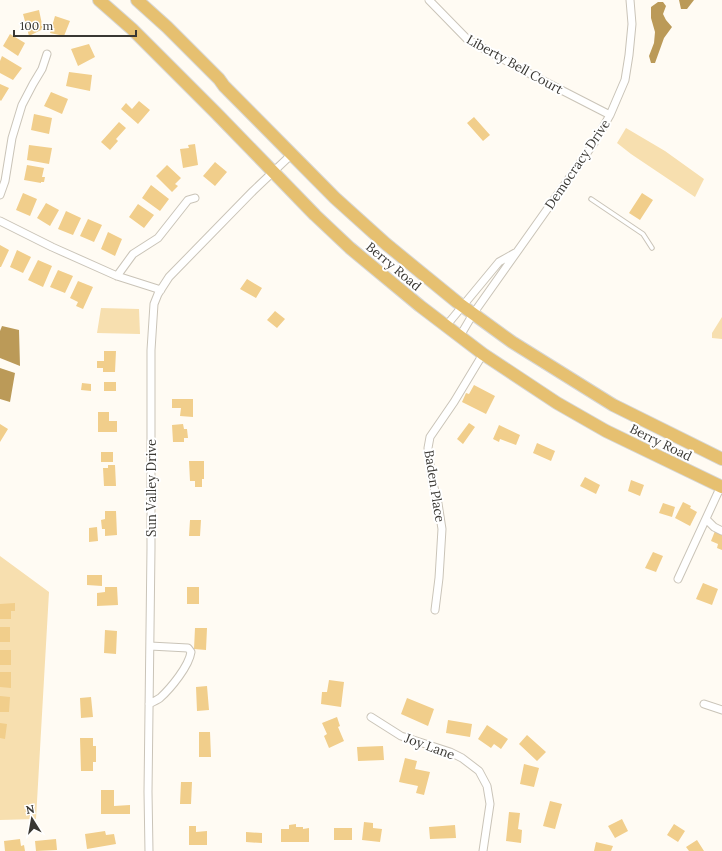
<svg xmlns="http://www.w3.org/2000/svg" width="722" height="851" viewBox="0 0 722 851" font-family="Lora,serif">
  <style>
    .green { fill: #f7dfaf }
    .water { fill: #bb9a58 }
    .building { fill: #f1ce8b }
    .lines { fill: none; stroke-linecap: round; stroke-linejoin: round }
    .service-casing { stroke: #cac4b8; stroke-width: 5.5 }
    .minor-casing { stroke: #cac4b8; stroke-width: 9 }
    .trunk-casing { stroke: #d7d7d6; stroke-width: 14 }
    .service { stroke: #fff; stroke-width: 3.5 }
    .minor { stroke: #fff; stroke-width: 7 }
    .trunk { stroke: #e6c070; stroke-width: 12 }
    .labels { text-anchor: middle; stroke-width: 4; stroke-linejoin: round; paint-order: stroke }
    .street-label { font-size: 13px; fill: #393732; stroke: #fff }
  </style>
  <rect width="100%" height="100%" fill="#fffbf3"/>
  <!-- green -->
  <path class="green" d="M626 128 665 151 704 179 695 197 631 154 617 143Z
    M101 308 139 309 140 334 97 333Z
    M722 317V339L712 338V333Z
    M0 556 49 592 36 819 0 820Z"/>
  <!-- water -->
  <path class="water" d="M679 0H694L687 9H681Z
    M658 2H663L666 6 663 14 666 20 672 27 664 38 655 63H651L649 56 654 43 655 32 651 18V7Z
    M2 326 19 330 20 366 0 358V331Z
    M0 368 15 373 10 402 0 399Z"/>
  <!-- building -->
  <path class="building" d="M39 10 43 29 29 36 23 14Z
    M55 16 70 21 64 36 50 33Z
    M10 34 25 43 18 56 3 46Z
    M89 44 95 57 78 66 71 49Z
    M2 56 22 68 13 80 0 73V61Z
    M69 72 92 75 90 91 66 86Z
    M0 84 9 88 1 101 0 100Z
    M51 92 68 99 62 114 44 106Z
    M139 101 150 110 138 124 121 109 126 103 132 109Z
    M34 114 52 118 49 134 31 130Z
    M474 117 490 135 483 141 467 123Z
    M119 122 126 128 116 139 118 141 110 150 101 142Z
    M195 144 198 165 183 168 180 149 189 148 188 145Z
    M29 145 52 148 49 164 27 160Z
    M215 162 227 172 215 186 203 176Z
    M27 165 44 168 42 177H45L44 182H41V183L24 180Z
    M167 165 181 178 175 184 178 186 172 192 156 176Z
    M151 185 169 199 160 211 142 198Z
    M23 193 37 199 30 216 16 210Z
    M642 193 653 200 640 220 629 213Z
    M46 203 59 210 50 226 37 218Z
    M138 204 154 215 144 228 129 217Z
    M66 211 81 218 73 235 58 229Z
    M88 219 102 225 94 242 80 236Z
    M108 232 122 239 115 256 101 249Z
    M0 245 9 250 1 267H0Z
    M17 250 31 257 23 273 10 267Z
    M38 260 52 266 43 287 28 280Z
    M58 270 73 276 65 293 50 287Z
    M247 279 262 288 256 298 240 289Z
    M78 281 93 287 83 309 76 306 78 302 70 298Z
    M275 311 285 319 277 328 267 320Z
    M104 351H116L115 372H103V368H97V361H104Z
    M104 382H116V391H104Z
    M82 383 91 384V391L81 390Z
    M474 385 495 396 486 414 462 402 466 393 469 394Z
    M172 399H193V417L180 416 181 408H172Z
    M98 412H109V421H117V432H98Z
    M469 423 475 427 463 444 457 439Z
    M0 424 8 429 0 442Z
    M183 424 184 429H187L188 438H184V442H173L172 425Z
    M499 425 520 435 516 445 500 439 499 442 493 439Z
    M537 443 555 451 551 461 533 453Z
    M101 452H113V462H101Z
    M189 461H204V479H202V487H195V481H190Z
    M108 465H115L116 486H104L103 468H108Z
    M585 477 600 485 596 494 580 486Z
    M631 480 644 485 640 496 628 491Z
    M683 502 691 506 690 508 697 512 690 526 675 518Z
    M663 503 675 507 672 517 659 513Z
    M105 511H116L117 535 105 536V529H102L101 520 105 519Z
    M190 520H201L200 536H189Z
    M97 527 98 541 89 542V528Z
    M715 531 722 534V550L717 548 718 544 711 541Z
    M653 552 663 556 656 572 645 568Z
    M87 575H102V586L87 585Z
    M703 583 718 589 712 605 696 599Z
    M105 587H117L118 605 97 606V593L105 592Z
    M187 587H199V604H187Z
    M15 603V611H11V619H0V604Z
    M0 627H10V642H0Z
    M195 628H207L206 650 194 649Z
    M105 630 117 631 116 654 104 653Z
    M0 650H11V665H0Z
    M0 672H11V688L0 687Z
    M329 680 344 682 341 707 321 704 322 692H327Z
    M207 686 209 710 197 711 196 687Z
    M0 696 10 697 9 712H0Z
    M91 697 93 717 81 718 80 698Z
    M407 698 434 709 428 726 401 714Z
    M337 717 340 726 338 727 344 741 329 748 324 736 327 734 322 723Z
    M448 720 472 724 470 737 446 733Z
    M0 723 7 724 5 739 0 738Z
    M487 725 508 739 501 749 494 744 491 748 478 739Z
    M199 732H210L211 757H199Z
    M527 735 546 752 537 761 519 744Z
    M80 738H93V746H96V762H93V771H81Z
    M383 746 384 760 358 761 357 747Z
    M405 758 417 761 415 769 430 772 424 795 416 793 418 786 399 782Z
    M524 764 539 768 534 787 520 784Z
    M181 782H192L191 804H180Z
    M101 790H114V806L130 805V814H101Z
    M550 801 562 804 555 829 543 826Z
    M509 812 520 813 518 829 522 830 521 843 506 841Z
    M622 819 628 831 615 838 608 826Z
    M364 822 373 823V828L382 829 380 842 362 840Z
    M296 824V827H303V829L309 828V842H281V829H289V825Z
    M674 824 685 831 678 842 667 835Z
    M455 825 456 838 430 839 429 827Z
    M189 826H196V832L207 831V845H189Z
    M334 828H352V840H334Z
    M105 831 106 835 114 834 116 844 87 849 85 834Z
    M246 832 262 833V843L246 842Z
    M20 839 21 846 24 845 25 851H5L4 841Z
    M56 839 57 850 36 851 35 841Z
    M697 840 704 851H689L686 847Z
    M596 842 613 846 611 851H594Z"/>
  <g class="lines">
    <!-- service casing -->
    <g class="service-casing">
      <path id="service" d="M591 199 643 234 652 248"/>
    </g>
    <!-- minor casing -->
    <g class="minor-casing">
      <path id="minor" d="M429 0 468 40 534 76 610 115
        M0 195 5 181 12 138 22 105 33 84 42 69 47 54
        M0 221 52 247 117 276 161 290
        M117 276 133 254 158 238 188 200 195 198
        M446 326 499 262 515 253
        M460 336 473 314 594 143 610 115 625 80 629 55 632 24 630 0
        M706 519 714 527 722 531
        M678 579 721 486
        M435 610 439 578 442 529 437 497 432 481 428 448 430 437 454 402 483 354
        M149 704C153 702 157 700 160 698 171 688 189 666 191 652L188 648 150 646
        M704 704 722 710
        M371 717 401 736 450 752 462 758 479 771 487 786 490 804 483 851
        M149 851 148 792 151 548V350L154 304 158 294 169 277 253 191 292 154"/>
    </g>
    <!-- trunk casing -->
    <g class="trunk-casing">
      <path id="trunk" d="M99 0 132 29 216 113 315 215 350 248 420 306 483 354 557 403 606 431 722 487
        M137 0 167 27 219 79 224 86 335 198 386 244 457 302 512 342 613 405 722 459"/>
    </g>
    <!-- service -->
    <use href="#service" class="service"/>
    <!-- minor -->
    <use href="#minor" class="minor"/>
    <!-- trunk -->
    <use href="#trunk" class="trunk"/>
  </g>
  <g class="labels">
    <!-- street labels -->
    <g class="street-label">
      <text transform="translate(515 64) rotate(29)" y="5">Liberty Bell Court</text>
      <text transform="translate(577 164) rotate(-56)" y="5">Democracy Drive</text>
      <text transform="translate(394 266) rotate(40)" y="5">Berry Road</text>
      <text transform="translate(661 442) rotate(26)" y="5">Berry Road</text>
      <text transform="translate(435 486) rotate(81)" y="5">Baden Place</text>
      <text transform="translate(151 488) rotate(-90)" y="5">Sun Valley Drive</text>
      <text transform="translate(430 746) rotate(20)" y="5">Joy Lane</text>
    </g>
  </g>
  <!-- north arrow -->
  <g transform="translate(32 819) rotate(349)" stroke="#ffffff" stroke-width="3" paint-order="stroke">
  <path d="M0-3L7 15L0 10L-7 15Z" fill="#393732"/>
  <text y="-6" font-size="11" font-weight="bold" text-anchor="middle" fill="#393732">N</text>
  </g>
  <!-- scale -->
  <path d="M14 30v6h122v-6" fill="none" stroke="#393732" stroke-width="2"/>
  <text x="20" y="30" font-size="12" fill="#393732" stroke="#ffffff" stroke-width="3" paint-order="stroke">100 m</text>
</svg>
